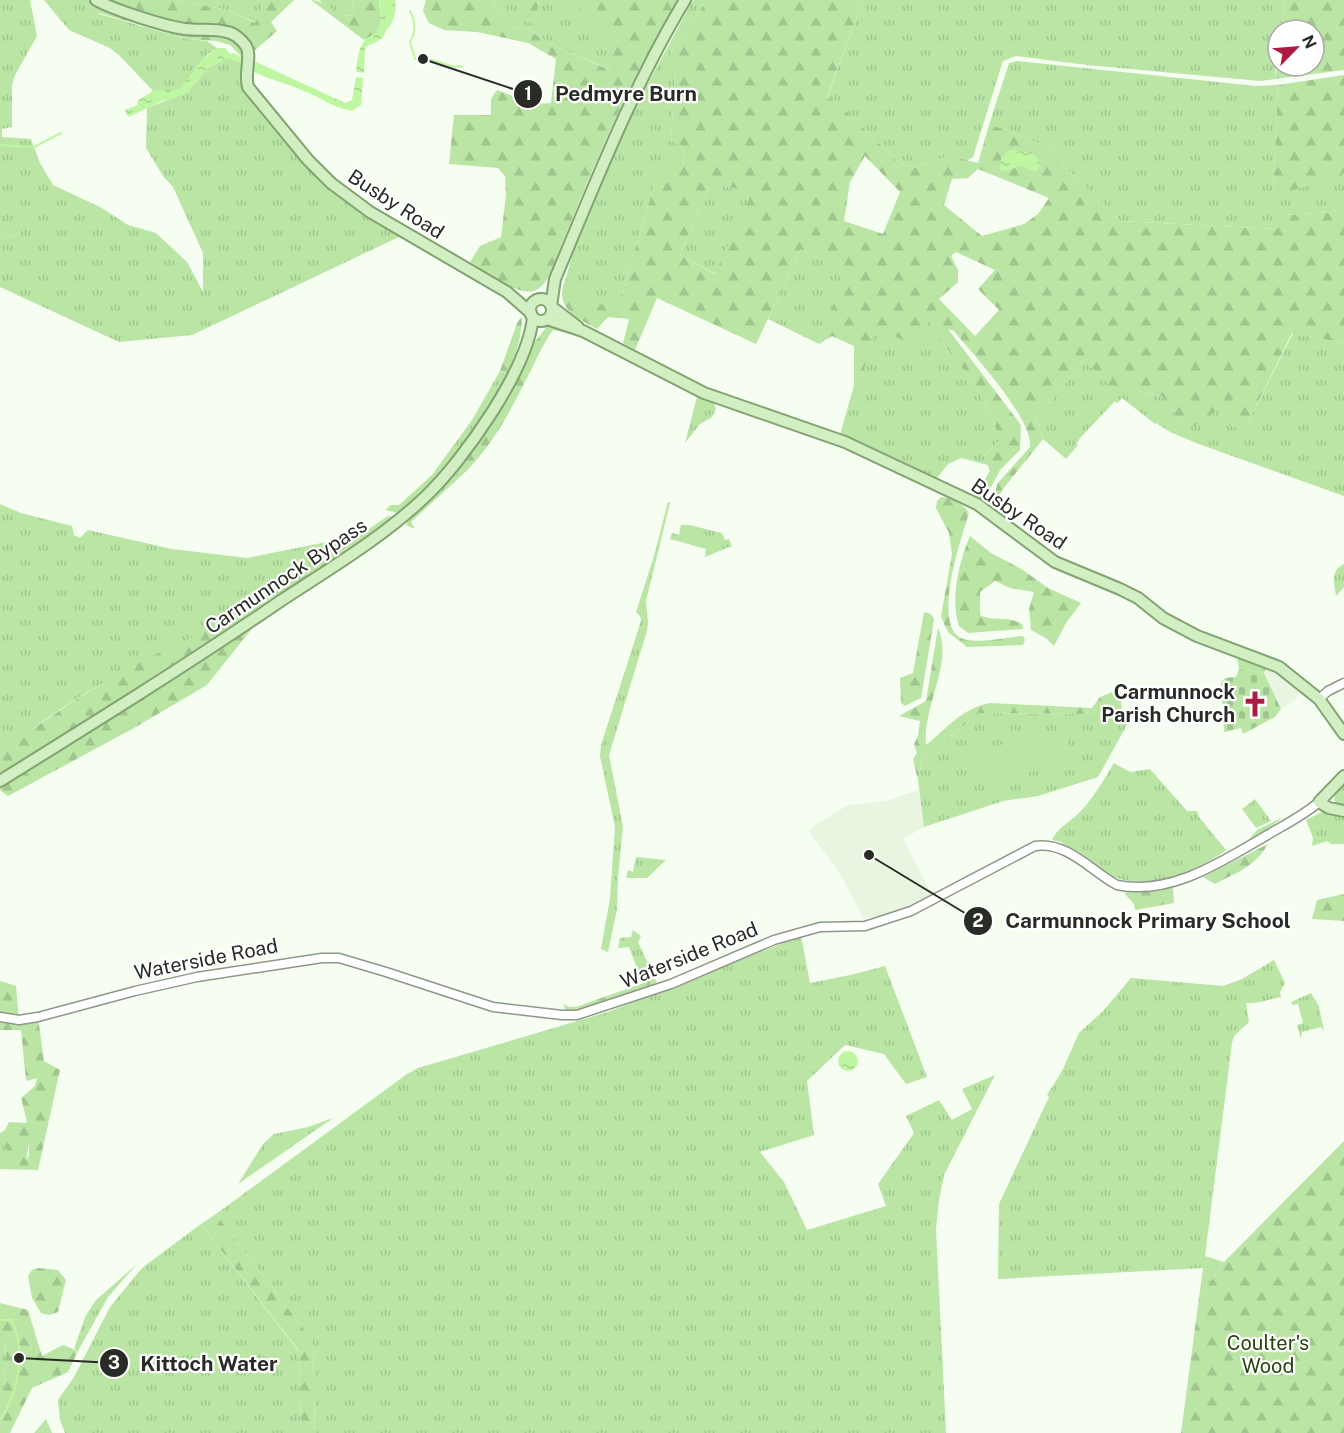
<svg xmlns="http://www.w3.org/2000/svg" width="1344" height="1433" viewBox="0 0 1344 1433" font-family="'Public Sans',sans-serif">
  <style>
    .built { fill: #e8f5e1 }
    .grass { fill: url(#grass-tufts) }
    .forest { fill: url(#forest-firs); fill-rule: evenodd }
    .cemetery { fill: url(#cemetery-stones) }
    .pitch { fill: #bae5a5 }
    .water { fill: url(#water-ripples) }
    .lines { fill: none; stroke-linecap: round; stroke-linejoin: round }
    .stream { stroke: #bef6a1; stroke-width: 2 }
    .minor-casing { stroke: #8f978b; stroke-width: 11 }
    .major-casing { stroke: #82a371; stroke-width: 14 }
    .minor { stroke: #fff; stroke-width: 8 }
    .major { stroke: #d1efc2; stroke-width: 10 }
    .labels { text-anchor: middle; stroke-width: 4.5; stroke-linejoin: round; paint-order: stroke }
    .street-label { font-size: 20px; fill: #282b26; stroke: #fff }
    .poi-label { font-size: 20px; font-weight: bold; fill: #282b26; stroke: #fff; text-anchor: end }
    .park-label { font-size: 20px; fill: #25470d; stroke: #fff }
    .leader { fill: none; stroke: #282b26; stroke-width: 2 }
    .callout-dot { fill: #282b26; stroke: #fff; stroke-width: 2 }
    .mark-label { font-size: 18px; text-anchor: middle; font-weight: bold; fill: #fff }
    .callout-label { font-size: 21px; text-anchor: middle; font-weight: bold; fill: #282b26; stroke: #fff; stroke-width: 4.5; stroke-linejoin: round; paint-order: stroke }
  </style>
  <defs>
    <pattern id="grass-tufts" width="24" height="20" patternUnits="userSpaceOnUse" patternTransform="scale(1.5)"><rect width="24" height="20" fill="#bae5a5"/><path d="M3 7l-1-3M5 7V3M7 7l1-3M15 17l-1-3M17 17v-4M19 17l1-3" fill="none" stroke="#a0c58e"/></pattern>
    <pattern id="forest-firs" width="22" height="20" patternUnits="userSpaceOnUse" patternTransform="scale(1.5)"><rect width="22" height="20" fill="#bae5a5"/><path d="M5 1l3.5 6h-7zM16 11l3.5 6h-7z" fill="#a0c58e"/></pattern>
    <pattern id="cemetery-stones" width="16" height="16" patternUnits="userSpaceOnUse" patternTransform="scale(1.5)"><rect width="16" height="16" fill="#bae5a5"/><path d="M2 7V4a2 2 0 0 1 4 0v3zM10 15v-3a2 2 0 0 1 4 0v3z" fill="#a0c58e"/></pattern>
    <pattern id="water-ripples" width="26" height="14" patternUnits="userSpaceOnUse" patternTransform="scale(1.5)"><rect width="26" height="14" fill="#bef6a1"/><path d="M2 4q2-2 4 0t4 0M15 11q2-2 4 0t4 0" fill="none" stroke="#a3d38a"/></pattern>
  </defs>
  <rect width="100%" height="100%" fill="#f5fef1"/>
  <!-- built -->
  <path class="built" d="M1266 668 1278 674 1294 686 1299 693 1297 698 1281 709 1264 673Z
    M919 790 924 827 903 839 932 895 904 910 864 919 839 872 808 830 848 805 885 801Z"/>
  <!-- grass -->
  <path class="grass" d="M0 0H30L37 36 15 75 12 85V127L2 129V137L31 139 40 163 53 185 102 208 128 225 156 233 187 262 203 292V253L173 187 163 176 146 148 147 108 188 92 206 69 228 58 243 63 240 73 243 90 307 165 342 197 401 236 192 335 119 342 0 287V239L20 233 0 218Z
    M44 0H88L100 9 99 14 187 39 207 41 217 48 207 55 180 90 153 91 121 57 110 48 69 30Z
    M175 0H265L256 23 228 10Z
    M319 0H352L354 12 350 16 336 14Z
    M493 0H526V20L535 25 539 0H571L615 41 611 70 554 46 527 29 511 27 497 10Z
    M693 0H707L670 54 675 71 671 140 684 147 682 167 656 179 622 293 612 306 587 303 566 278 573 253 631 115Z
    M863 0H1285L1281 30H1278L1275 79 1260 81 1087 65 1016 56 1003 61 973 157 967 161 949 156 914 168 899 163 844 109 827 98Z
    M1017 61 1256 86 1278 85 1273 194 1340 178 1344 173V205L1333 212 1286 215 1278 229 1120 221 1065 167 1052 149 1001 128 989 125 1009 63Z
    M709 186C725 186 740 185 749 199L716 274 680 255Z
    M801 249 846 271 819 344 768 319Z
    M926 321 932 323C938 339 948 349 958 362 977 387 993 411 999 441L984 456 988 465 961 458 948 464 937 478 859 441 840 435 854 385 860 386 872 336H894L924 352Z
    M1293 333 1344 343V496L1196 443 1170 432 1156 423 1155 424 1122 398 1117 403 1115 401 1080 438 1077 443 1078 445 1066 459 1043 439 1036 418 1084 361 1120 393 1133 390 1163 397 1182 425 1234 398 1244 430Z
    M500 371 507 374C482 429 443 473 398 513L385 510 391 505H399L432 475 472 420Z
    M697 397 714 403 716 409 711 418 700 424 685 443Z
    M456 471 460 477 411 522 415 529 406 525 409 519Z
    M668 502 670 503 646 601 648 622 647 631 609 755 623 827 618 877 617 909 608 952 601 949 610 898 615 827 600 756 601 745 641 621 640 616 636 612 654 556Z
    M0 504 21 513 72 526 74 535 80 538 88 530 172 549 247 558 342 539 349 547C321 565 294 587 264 602 174 649 76 686 0 756Z
    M681 525H689L722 533 725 540 729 539 732 546 705 557 706 549 670 539 672 533 679 535Z
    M1344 564V587L1336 596C1334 583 1330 571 1344 564Z
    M1237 657 1266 668 1264 673 1239 669Z
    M1122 711 1127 725 1098 777 1038 796 1003 801 924 827 918 780 922 759 979 713 1081 714Z
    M1114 763 1130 772 1150 769 1187 811H1197L1199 817 1226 850C1199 871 1145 892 1112 876 1094 868 1077 853 1061 842L1052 840C1057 828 1070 822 1079 813 1093 799 1103 781 1114 763Z
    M1344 784V807L1339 806 1334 800 1335 795Z
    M1255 799 1271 821 1256 828 1242 809Z
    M1324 811 1344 815V844H1331L1327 841 1312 846 1313 838 1306 820Z
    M1283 817 1258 837 1246 843 1257 830Z
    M636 857 666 860 647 878H626L628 870 633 872Z
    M633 930 641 936 638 942 657 983 651 986 649 982 643 984 629 947 618 948 620 938 631 937Z
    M801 936 810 983 855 974 885 966 927 1077 906 1084 884 1054 845 1045 807 1081 814 1135 760 1152 784 1182 807 1230 886 1206 878 1184 914 1133 906 1116 939 1100 952 1120 972 1109 962 1089 995 1075 944 1175 939 1200 936 1229 946 1433H315L313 1341 216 1214 407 1074 418 1068 608 1012Z
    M1274 960 1285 983 1280 992 1281 997C1269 999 1259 1004 1246 1003L1249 1022 1234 1036 1232 1043 1205 1256 1224 1262 1199 1298 1203 1268 998 1279 999 1204 1049 1097 1047 1095 1062 1071 1079 1033 1103 1011 1131 978 1223 986 1242 979Z
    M1311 993 1319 1006 1324 1032 1321 1027 1302 1032 1301 1039 1297 1025 1303 1023 1298 1004 1292 1005 1291 1002Z
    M333 1118 238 1184 263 1144 274 1134 308 1127Z
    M9 1122 27 1123 29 1144 26 1160 13 1163 0 1160V1133L5 1130Z
    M201 1224 299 1352 301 1433H65L60 1420 58 1400 74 1377 110 1307 142 1268Z
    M137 1264 108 1297 78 1351 74 1349 85 1317 95 1301Z
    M0 1336 6 1338 4 1387 0 1396Z
    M46 1419 52 1433H34Z"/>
  <!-- forest -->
  <path class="forest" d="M103 0H175L228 10 255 23 265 0H294L271 22 277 31 255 50 241 56 230 45 216 41 187 39 99 13Z
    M311 0C326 0 334 16 350 16L354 12 352 0H379L381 22 377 33 364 40Z
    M426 0H493L497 10 511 27 527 29 554 46 610 70 614 41 571 0H678C625 87 587 182 549 276 546 281 541 288 536 290 518 298 485 272 470 262L480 246 501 237 506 195 505 176 498 168 449 164 454 115H491V99L497 90 534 104 551 103 556 59 528 43 477 32 444 30 429 23 423 11Z
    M526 0H539L535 26 526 20Z
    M707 0H863L827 97 844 109 899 163 914 168 949 156 978 163 989 125 1001 128 1052 149 1065 167 1120 221 1277 229 1286 215 1333 212 1344 205V343L1292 333 1244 430 1229 425 1233 399 1191 428 1182 425 1163 397 1133 390 1120 394 1084 361 1036 418 1043 439 1003 489 993 508 997 484 1030 447C1033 418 973 355 954 331L948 329 1021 425 1020 450 1000 470 983 503 974 497 990 471 984 456 999 441C993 411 977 387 958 362 948 349 938 339 932 323L926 322 925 353 894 336H872L860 387 854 385V346L832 336 819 344 845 271 801 249 756 344 657 298 635 350 623 343 629 319 608 317 597 329C575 317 553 307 566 278L587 302 612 306 622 293 656 179 669 168 682 167 684 147 671 140 675 71 670 54ZM1014 150 1035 155 1036 171 1019 165 1008 171 1000 169 1001 165ZM865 156 900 192 883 234 844 221 850 182ZM978 169 1049 198 1038 214 1024 224 982 236 944 205 952 179 968 178ZM709 186C725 186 740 185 749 199L715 274 680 255ZM956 252 995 270 978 289 999 310 975 336 939 299 958 282V270L951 256Z
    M1285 0H1344V70L1275 79 1278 58V66H1314V30H1281Z
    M1344 75V173L1340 178 1273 195 1278 85Z
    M2 217 20 233 0 239V218Z
    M522 316C522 338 516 354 507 374L500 371 517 323Z
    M548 325 572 331 586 337 553 330C543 344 536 360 528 376 510 412 490 450 460 477L456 471 490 426 508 397 534 343Z
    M941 497C950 497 965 505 969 513 962 536 930 627 963 639 978 644 1007 637 1023 636L1025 640 1023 645 967 647 949 633 945 626 941 616 952 554 949 533 936 508 937 501Z
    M388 516H391L392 519 354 548 0 775V756L21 737 72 702 134 665 267 601 349 547 342 539 357 537Z
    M970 536 991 553 1023 570 1048 588 1081 603 1066 623 1054 646 1047 639 1031 630 1029 609 1034 592 1010 588 995 581 980 592V615C993 622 1007 615 1022 624L1023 629 968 633 959 626C950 599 959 562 970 536Z
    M924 612 931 614 934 619 921 698 905 706 901 703 900 678 913 673Z
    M254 626 207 685 134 728 8 796 0 790V788Z
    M938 628C954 662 922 708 926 745 948 728 960 709 990 703L1092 708 1100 697 1120 689 1122 711 1081 714 979 713 922 759 918 780 913 759 917 753 914 744 918 736 920 721 899 716 926 701Z
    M1268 844C1255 867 1237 872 1215 884L1203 877Z
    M1173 887 1174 903 1135 910 1134 904 1124 893Z
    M1344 894V921L1312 919 1317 900Z
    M0 981 16 986 19 1020 38 1017 44 1061 60 1070 38 1170 0 1169V1160L13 1162 0 1138 6 1135 26 1160 29 1155V1144L21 1142 17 1132 20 1126 27 1122 21 1098 35 1086 37 1078 26 1081 21 1030H0Z
    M649 981 651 986C623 996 595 1010 565 1011L564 1004 569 1007H576Z
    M1344 1141V1433H1181L1199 1298 1224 1262Z
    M216 1214 313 1341 315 1433H301L299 1351 201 1224Z
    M38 1268 58 1270 66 1280 58 1312 49 1315 41 1313 32 1298 28 1276 32 1270Z
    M0 1303 28 1310 42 1356 63 1345 78 1351 68 1372 32 1388 10 1433H0V1396L4 1387 6 1339 0 1336Z"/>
  <!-- cemetery -->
  <path class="cemetery" d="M1239 669 1264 673 1281 709 1275 717 1243 734 1241 728 1224 732 1221 682 1225 678 1236 677Z"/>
  <!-- pitch -->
  <path class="pitch" d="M1065 730 1073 762 976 785 968 752Z"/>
  <!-- water -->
  <path class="water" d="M379 0H395C397 9 394 24 386 30 383 43 373 41 365 48L364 73 356 72C359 53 357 41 377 33L381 22Z
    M217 48H225L230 54 234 53 245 59 243 63 228 58 206 69 188 92 176 98 162 101 128 117 125 110 138 105 137 101 153 91 180 89 200 62Z
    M252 60 345 103 352 100 356 77 363 78 361 105 352 111C334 108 320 97 304 91 286 83 267 79 250 70Z
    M1015 150 1035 155 1039 162V169L1036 171 1019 165C1012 168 1007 175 1000 169L1001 158 1008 151Z
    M838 1061a10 10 0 1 1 20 0a10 10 0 1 1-20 0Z"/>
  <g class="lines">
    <!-- stream -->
    <path class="stream" d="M410 11C416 23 416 31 410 42L415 59H428L455 67 459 66 462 67
      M0 145 34 147 61 133
      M0 1320H12C26 1353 19 1391 0 1420"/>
    <!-- minor casing -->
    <g class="minor-casing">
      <path id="minor" d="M1319 699 1328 691 1344 683
        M0 1017 19 1020 38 1017 135 991 197 977 322 958H339L386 972 493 1007 562 1015H577L671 984 774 940 820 927 865 926 911 911 1035 846C1067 841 1091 871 1117 885 1170 896 1221 862 1264 837 1282 826 1303 816 1319 802"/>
    </g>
    <!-- major casing -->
    <g class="major-casing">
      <path id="major" d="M96 0C114 10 164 26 185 29 199 31 214 28 227 32 234 33 242 40 246 46 252 56 244 73 248 87L308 160 331 183 370 212 507 292 531 313
        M530 310a11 11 0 1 1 22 0a11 11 0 1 1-22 0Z
        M551 306 555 279C595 184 632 88 685 0
        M552 307 578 327
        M547 319 583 331 704 393 845 442 977 504 1055 562 1120 589 1138 598 1163 618 1197 636 1279 667 1319 699 1344 734
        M1344 776 1319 802 1329 808 1344 811
        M0 781C95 722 190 663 282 600 331 568 383 537 425 497 464 460 528 369 533 317"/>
    </g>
    <!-- minor -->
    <use href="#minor" class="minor"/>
    <!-- major -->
    <use href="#major" class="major"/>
  </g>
  <!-- icons -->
  <defs>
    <g id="church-bare" transform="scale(2.07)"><path d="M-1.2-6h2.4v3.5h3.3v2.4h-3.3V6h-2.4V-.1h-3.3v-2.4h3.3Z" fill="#ae1b41" stroke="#fff" stroke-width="2.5" paint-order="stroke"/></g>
  </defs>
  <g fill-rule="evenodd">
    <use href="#church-bare" x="1255" y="704"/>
  </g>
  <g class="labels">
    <!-- street labels -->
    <g class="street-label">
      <text transform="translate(396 204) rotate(33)" y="7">Busby Road</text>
      <text transform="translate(1019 514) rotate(34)" y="7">Busby Road</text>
      <text transform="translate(286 576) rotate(-34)" y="7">Carmunnock Bypass</text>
      <text transform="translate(689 955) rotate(-22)" y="7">Waterside Road</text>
      <text transform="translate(206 959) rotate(-11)" y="7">Waterside Road</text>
    </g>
    <!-- poi labels -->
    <g class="poi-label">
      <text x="1235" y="699">Carmunnock<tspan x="1235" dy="23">Parish Church</tspan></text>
    </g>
    <!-- park labels -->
    <g class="park-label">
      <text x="1268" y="1350">Coulter's<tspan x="1268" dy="23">Wood</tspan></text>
    </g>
  </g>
  <!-- callouts -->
  <path class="leader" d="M423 59L528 94M869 855L978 921M19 1358L114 1363"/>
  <g class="callout-dot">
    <circle cx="423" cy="59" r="6"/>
    <circle cx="869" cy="855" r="6"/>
    <circle cx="19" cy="1358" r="6"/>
    <circle cx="528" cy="94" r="15"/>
    <circle cx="978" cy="921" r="15"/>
    <circle cx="114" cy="1363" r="15"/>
  </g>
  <g class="mark-label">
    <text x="528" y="100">1</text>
    <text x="978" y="927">2</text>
    <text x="114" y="1369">3</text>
  </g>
  <g class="callout-label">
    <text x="626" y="101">Pedmyre Burn</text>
    <text x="1148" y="928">Carmunnock Primary School</text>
    <text x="209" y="1371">Kittoch Water</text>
  </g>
  <!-- north arrow -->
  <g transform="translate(1296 48) rotate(65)"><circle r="28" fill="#ffffff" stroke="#a9aaa8" stroke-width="1.5"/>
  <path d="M0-4.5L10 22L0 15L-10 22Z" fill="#ae1b41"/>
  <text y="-9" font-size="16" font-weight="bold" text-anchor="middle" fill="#282b26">N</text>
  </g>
</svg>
